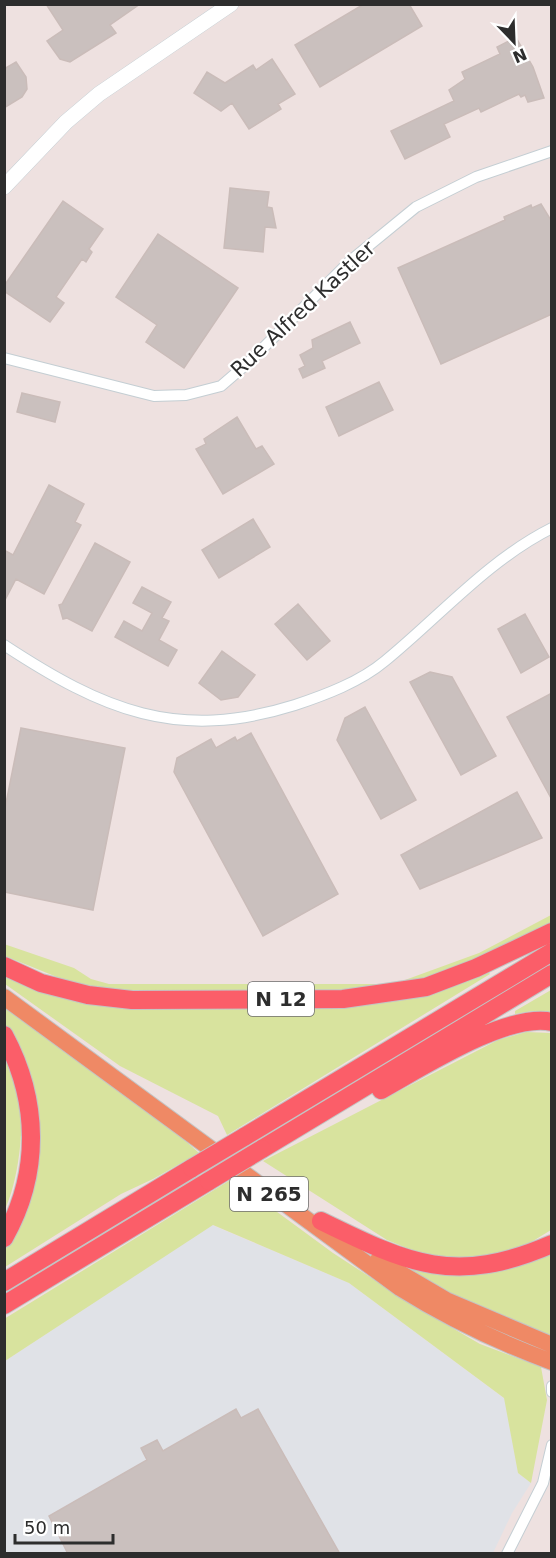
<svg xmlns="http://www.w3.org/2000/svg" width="556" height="1558" viewBox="0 0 556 1558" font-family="'DejaVu Sans',sans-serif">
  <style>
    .industrial { fill: #e0e2e7 }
    .green { fill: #d8e39e }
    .building { fill: #cac0be; stroke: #cabcb9; stroke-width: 1.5 }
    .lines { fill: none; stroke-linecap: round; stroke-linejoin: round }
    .street-casing { stroke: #c4ced3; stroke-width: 12 }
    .secondary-casing { stroke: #c4ced3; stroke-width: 16 }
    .primary-casing { stroke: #c4c4c4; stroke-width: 18 }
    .highway-casing { stroke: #c4c4c4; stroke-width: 20 }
    .street { stroke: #fff; stroke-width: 10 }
    .secondary { stroke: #fff; stroke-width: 15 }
    .primary { stroke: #ef8965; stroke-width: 16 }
    .highway { stroke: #fb5e69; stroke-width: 18 }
    .highway-bridge-casing { stroke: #c4c4c4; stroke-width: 20; stroke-linecap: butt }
    .highway-bridge { stroke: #fb5e69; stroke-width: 18 }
    .labels { text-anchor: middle; stroke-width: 4.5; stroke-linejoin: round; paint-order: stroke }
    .shield { fill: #fff; stroke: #6c6c6c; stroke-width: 1.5 }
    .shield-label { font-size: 20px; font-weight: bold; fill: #2d2d2d }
    .street-label { font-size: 21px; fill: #2d2d2d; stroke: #fff }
  </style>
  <rect width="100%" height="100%" fill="#eee1e0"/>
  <!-- industrial -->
  <path class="industrial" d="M212 1225 349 1283 505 1399 518 1473 531 1483 512 1513 493 1553 5 1554V1361Z"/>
  <!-- green -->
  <path class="green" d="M551 915V923L428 981 385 990 94 992 5 956 4 944 74 968 91 979 109 984H394L479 953Z
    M486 969 490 974 227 1135 218 1116 120 1066 5 984V972L49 991 258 1006Z
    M551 990V1014L532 1011 515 1014V1011Z
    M5 1005C68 1056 139 1098 199 1153L153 1179 121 1194 5 1267 4 1251 34 1172 5 1030Z
    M526 1032 551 1033V1230L528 1244 484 1258 429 1257 387 1240 263 1161 498 1040Z
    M5 1058C9 1066 14 1075 17 1084 27 1114 19 1181 5 1209Z
    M232 1179 333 1253 416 1307 480 1344 541 1367 547 1400 531 1483 518 1473 504 1398 349 1283 213 1225 5 1361 4 1319Z
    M551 1249V1337L489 1316 397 1265Z"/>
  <!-- building -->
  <path class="building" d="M46 4H140L110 25 116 33 70 62 60 59 47 41 63 30Z
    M364 4H409L422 26 320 87 295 45Z
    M514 34 533 67 544 98 528 102 525 95 521 97 519 94 481 112 479 108 444 124 450 137 405 159 391 131 454 101 449 90 465 79 462 72 500 54 497 47 509 41Z
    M272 59 295 94 278 104 281 109 249 129 232 103 221 111 194 93 207 72 225 83 253 65 256 70Z
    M16 62 26 77 27 89 22 97 4 108V69Z
    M230 188 269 192 267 207 272 208 276 228 265 227 263 252 224 248Z
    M63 201 103 229 89 249 92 252 86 262 82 259 56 297 64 303 50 322 4 291V286Z
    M541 204 552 222V314L441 364 398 268 505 220 504 217 531 205 532 208Z
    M158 234 238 288 184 368 146 342 157 325 116 297Z
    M350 322 360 343 322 361 325 368 303 378 299 369 305 366 300 355 313 348 312 340Z
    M379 382 393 410 339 436 326 407Z
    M22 393 60 402 55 422 17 412Z
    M237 417 256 449 262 446 274 464 223 494 196 449 206 444 204 439Z
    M49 485 84 504 75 522 81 525 44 594 16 579 4 602V550L13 555Z
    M253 519 270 547 219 578 202 550Z
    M95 543 130 562 92 631 67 618 63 619 59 605 62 604Z
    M142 587 171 602 162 618 169 621 159 640 177 650 168 666 115 637 124 621 142 631 152 613 133 603Z
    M298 604 330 641 307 660 275 624Z
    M525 614 549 657 521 673 498 629Z
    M222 651 255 675 238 697 221 700 199 683Z
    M430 672 452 677 496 756 461 775 410 682Z
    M552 693V800L507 717Z
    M365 707 416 800 381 819 337 740 345 718Z
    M21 728 125 748 93 910 4 892V813Z
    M251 733 338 894 263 936 174 772 177 758 211 739 216 748 235 737 237 741Z
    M517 792 542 838 420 889 401 855Z
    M236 1409 241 1418 258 1409 340 1554H68L49 1516 147 1460 141 1448 157 1440 163 1451Z"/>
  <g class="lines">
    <!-- street casing -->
    <g class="street-casing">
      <path id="street" d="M4 358 154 396 186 395 221 386 250 361 350 261 416 207 476 177 552 151
        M4 645C103 710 177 742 295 705 325 695 360 682 385 661 439 617 488 560 552 528
        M552 1386V1392
        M507 1554 543 1483 552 1445"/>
    </g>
    <!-- secondary casing -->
    <g class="secondary-casing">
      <path id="secondary" d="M4 187 66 122 99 94 231 4"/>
    </g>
    <!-- primary casing -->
    <g class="primary-casing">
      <path id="primary" d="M4 997 400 1288C448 1318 498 1342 552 1362
        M378 1260 446 1300 552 1345"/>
    </g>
    <!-- highway casing -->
    <g class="highway-casing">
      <path id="highway" d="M4 966 41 983 88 995 132 1000 343 999 426 987 476 968 552 932
        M4 1035C39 1100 41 1173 4 1238
        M381 1090C421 1068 507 1012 552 1022
        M244 1137 552 952
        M262 1149 552 974
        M321 1221C409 1264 455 1286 552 1244
        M4 1282 192 1168
        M4 1305 209 1181"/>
    </g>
    <!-- street -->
    <use href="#street" class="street"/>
    <!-- secondary -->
    <use href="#secondary" class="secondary"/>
    <!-- primary -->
    <use href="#primary" class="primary"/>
    <!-- highway -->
    <use href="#highway" class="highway"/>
    <!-- highway-bridge casing -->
    <g class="highway-bridge-casing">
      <path id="highway-bridge" d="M192 1168 244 1137
        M209 1181 262 1149"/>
    </g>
    <!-- highway-bridge -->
    <use href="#highway-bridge" class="highway-bridge"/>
  </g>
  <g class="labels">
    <!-- shield labels -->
    <g class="shield">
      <rect x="248" y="982" width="66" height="34" rx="4.5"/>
      <rect x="230" y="1177" width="78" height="34" rx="4.5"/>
    </g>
    <g class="shield-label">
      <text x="281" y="1006">N 12</text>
      <text x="269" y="1201">N 265</text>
    </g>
    <!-- street labels -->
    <g class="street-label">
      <text transform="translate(303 309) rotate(-43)" y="7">Rue Alfred Kastler</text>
    </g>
  </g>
  <!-- border -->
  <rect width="556" height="1558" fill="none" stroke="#2d2d2d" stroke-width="12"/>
  <!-- north arrow -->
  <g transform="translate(514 42) rotate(157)" stroke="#ffffff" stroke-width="4.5" paint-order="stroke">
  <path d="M0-4.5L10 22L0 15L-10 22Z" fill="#2d2d2d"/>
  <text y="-9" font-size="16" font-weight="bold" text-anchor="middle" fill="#2d2d2d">N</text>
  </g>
  <!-- scale -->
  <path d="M15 1534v9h98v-9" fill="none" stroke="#2d2d2d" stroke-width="3"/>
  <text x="24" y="1534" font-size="18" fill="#2d2d2d" stroke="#ffffff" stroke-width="4.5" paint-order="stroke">50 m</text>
</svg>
